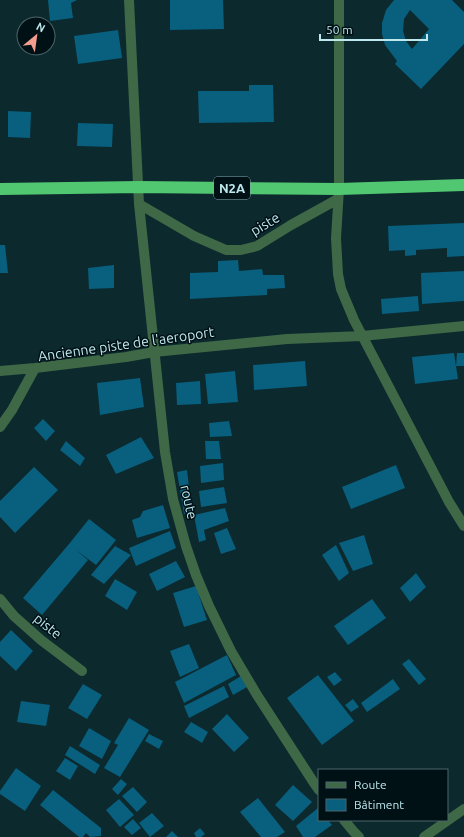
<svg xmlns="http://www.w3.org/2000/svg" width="464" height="837" viewBox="0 0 464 837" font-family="Ubuntu,sans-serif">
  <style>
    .building { fill: #085f7e; fill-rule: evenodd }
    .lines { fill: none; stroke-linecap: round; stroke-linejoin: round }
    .minor { stroke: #3e6846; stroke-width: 10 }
    .highway { stroke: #52c771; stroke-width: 12 }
    .labels { text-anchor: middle; stroke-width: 3; stroke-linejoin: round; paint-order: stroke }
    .shield { fill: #001115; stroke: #85a7ad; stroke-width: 1 }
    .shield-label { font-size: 13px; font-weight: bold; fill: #bee7ee }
    .street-label { font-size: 14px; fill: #bee7ee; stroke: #001115 }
  </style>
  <rect width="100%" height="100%" fill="#0c292d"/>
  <!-- building -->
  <path class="building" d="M48 0H77L71 3 73 18 50 21Z
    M170 0H223L224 29 170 30Z
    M394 0H452L464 12V44L421 89 395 64 397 61 385 45 382 34V23L386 10ZM410 10 429 29 412 49 406 41 403 31 404 19Z
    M118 30 122 58 78 64 74 36Z
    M249 85H273L274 122 199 123 198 91H249Z
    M8 111 31 112 30 138 8 137Z
    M78 123 113 124 112 147 77 146Z
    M464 223V256L447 257V248L416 250V255L405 256V250L389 251 388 226Z
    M0 245H5L8 273H0Z
    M238 260 239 271 262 269 263 275H284L285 288 267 289V295L190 299V273L218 272V261Z
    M114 265V288L89 289 88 268Z
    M464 271V301L422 304 421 273Z
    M418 296 419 311 382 314 381 299Z
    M454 353 458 379 415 384 412 357Z
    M457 353H464V366H456Z
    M305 361 307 386 254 390 253 365Z
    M235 371 238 402 208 404 205 374Z
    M140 378 144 407 100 415 97 383Z
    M200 381 201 404 177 405 176 383Z
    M43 419 55 431 46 441 34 428Z
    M229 421 232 436 210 437 209 423Z
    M141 437 154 458 116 474 106 455Z
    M66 441 85 458 80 466 60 450Z
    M205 441H219L221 459H206Z
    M223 463 224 480 201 483 200 466Z
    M396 465 405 488 351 509 342 487Z
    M34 467 58 490 15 533 0 517V501Z
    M187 470 192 512 184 514 177 472Z
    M224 487 227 503 201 507 199 491Z
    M163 505 170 528 137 538 132 520 140 517 143 511Z
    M225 508 229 521 204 530 206 540 199 542 194 515Z
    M89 519 116 540 96 565 76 550 88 560 42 615 23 598 69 544Z
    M227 528 236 549 221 554 214 533Z
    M170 531 176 548 136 566 129 548Z
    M364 535 373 564 353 571 339 543Z
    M336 545 349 573 339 581 322 555Z
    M115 546 131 555 104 584 91 575Z
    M176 561 185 577 157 591 149 574Z
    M416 573 426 587 410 602 400 588Z
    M115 579 137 592 127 610 105 596Z
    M196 586 207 620 184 627 173 593Z
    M372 599 386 618 348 645 334 626Z
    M11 630 33 651 16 671 0 656V642Z
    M189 644 199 668 180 677 170 651Z
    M227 655 236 675 184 703 175 682Z
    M409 659 426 679 419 685 402 664Z
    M335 672 342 680 334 686 327 677Z
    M318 675 354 721 322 745 287 698Z
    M241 676 247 687 233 695 228 684Z
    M393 679 400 689 367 712 361 703Z
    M83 684 102 695 87 719 68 708Z
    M224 686 229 697 189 718 184 706Z
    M353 699 359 707 351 712 345 705Z
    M21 701 50 705 46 726 17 722Z
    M227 714 249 738 234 752 212 729Z
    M129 718 149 730 120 777 104 768 118 745 114 743Z
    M191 722 208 732 202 743 184 732Z
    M89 728 111 741 102 759 79 746Z
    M149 734 163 741 159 749 145 741Z
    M70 746 100 765 95 774 65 755Z
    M65 758 78 766 70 780 56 771Z
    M16 768 41 786 25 811 0 794V791Z
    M121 779 127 784 118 795 112 789Z
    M293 785 312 802 293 821 275 805Z
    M133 787 147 802 137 812 122 796Z
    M53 790 101 828V836L90 837 86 833 83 837H79L40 805Z
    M258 798 285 832 277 837H261L240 812Z
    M119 799 134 815 120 827 106 810Z
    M318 808 319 820H328L332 825 315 837H303L296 826Z
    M152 813 164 826 150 837 139 823Z
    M133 819 141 828 132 835 124 827Z
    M200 828 205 834 201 837H196L194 833Z
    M172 831 178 837H166Z"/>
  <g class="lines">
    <!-- minor -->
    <path class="minor" d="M129 0 139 204 165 452 173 499 186 546 196 575 209 606 231 651 257 695 314 783 319 790
      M339 0V189L336 238 338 274 341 289 354 320 449 502 464 526
      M139 204 194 236 226 250H241L257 246 291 225 338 199
      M0 371 35 368
      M0 427 12 410 35 368 126 357 154 352 287 339 362 336 464 326
      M0 599 14 616 41 640 82 671
      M344 820 354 832 359 837
      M424 837 464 809"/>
    <!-- highway -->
    <path class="highway" d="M0 189 139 187 339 189 464 185"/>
  </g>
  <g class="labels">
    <!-- shield labels -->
    <rect class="shield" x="214" y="177" width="36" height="22" rx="3"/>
    <g class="shield-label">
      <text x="232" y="193">N2A</text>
    </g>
    <!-- street labels -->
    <g class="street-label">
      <text transform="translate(265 224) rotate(-31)" y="5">piste</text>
      <text transform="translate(126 344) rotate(-8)" y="5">Ancienne piste de l'aeroport</text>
      <text transform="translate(189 502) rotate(77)" y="5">route</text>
      <text transform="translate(48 626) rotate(39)" y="5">piste</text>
    </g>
  </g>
  <!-- legend -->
  <rect x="318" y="769" width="130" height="52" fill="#001115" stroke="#4c676c"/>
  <rect x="326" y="782" width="20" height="6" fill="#3e6846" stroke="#4c676c"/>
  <text x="354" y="789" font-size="12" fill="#bee7ee">Route</text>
  <rect x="326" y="799" width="20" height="12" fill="#085f7e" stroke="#4c676c"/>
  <text x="354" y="809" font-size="12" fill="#bee7ee">Bâtiment</text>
  <!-- north arrow -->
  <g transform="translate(36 36) rotate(29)"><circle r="19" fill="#001115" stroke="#4c676c"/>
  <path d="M0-3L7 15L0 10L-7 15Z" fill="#f59d8f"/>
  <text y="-6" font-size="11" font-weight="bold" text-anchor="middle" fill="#bee7ee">N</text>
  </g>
  <!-- scale -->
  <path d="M320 34v6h107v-6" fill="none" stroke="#bee7ee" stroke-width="2"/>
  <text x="326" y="34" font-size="12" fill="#bee7ee" stroke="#001115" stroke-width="3" paint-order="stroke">50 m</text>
</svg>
